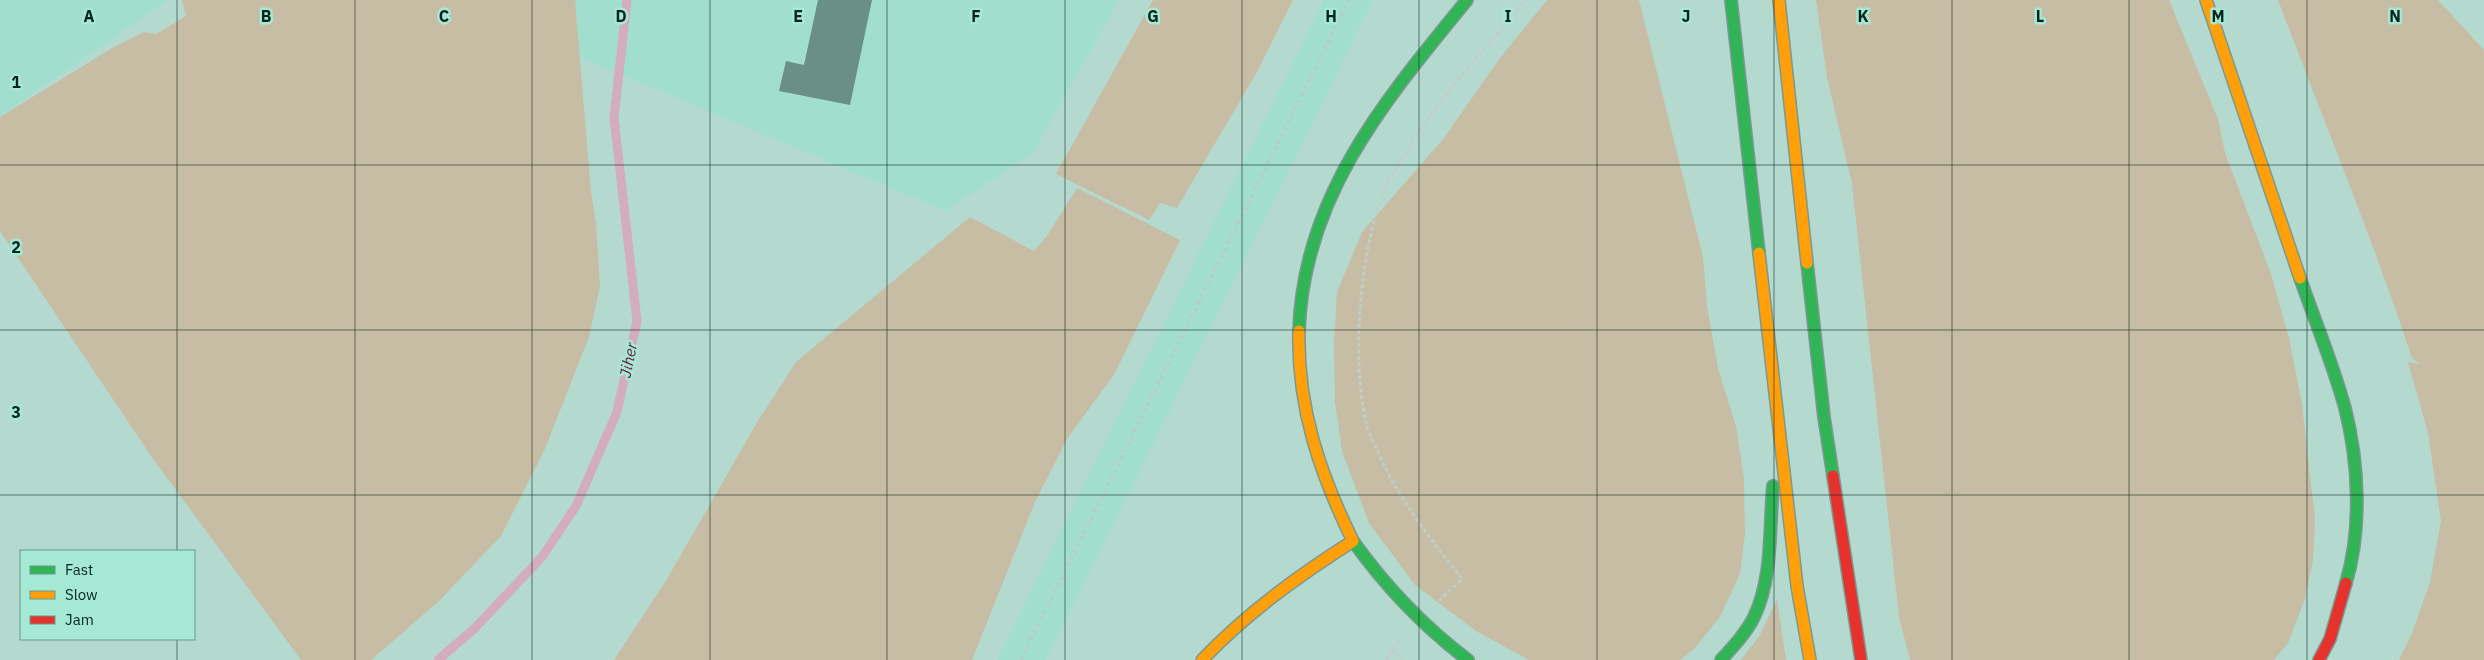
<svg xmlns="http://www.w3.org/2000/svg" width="2484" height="660" viewBox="0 0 2484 660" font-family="'IBM Plex Sans',sans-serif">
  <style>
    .built { fill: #a2decd }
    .green { fill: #c7bca4 }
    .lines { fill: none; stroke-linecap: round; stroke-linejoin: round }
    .stream { stroke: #d3acbd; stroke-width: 9 }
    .building { fill: #6a8f86 }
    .fast-casing { stroke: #7b9991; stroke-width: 14 }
    .slow-casing { stroke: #7b9991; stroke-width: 14 }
    .jam-casing { stroke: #7b9991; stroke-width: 14 }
    .path { stroke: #c1cdc9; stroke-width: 3; stroke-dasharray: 4 2.5; stroke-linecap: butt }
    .fast { stroke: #30b455; stroke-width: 11 }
    .slow { stroke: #ff9f0a; stroke-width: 11 }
    .jam { stroke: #e5322d; stroke-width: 11 }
    .rail { stroke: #bdc9c6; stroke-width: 4; stroke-dasharray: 2.5 5; stroke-linecap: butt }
    .grid { fill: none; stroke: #07231c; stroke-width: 1; stroke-opacity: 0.55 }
    .labels { text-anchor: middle; stroke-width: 5; stroke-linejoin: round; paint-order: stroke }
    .water-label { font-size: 16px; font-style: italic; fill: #6e1d45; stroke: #a5e9d5 }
    .grid-label { font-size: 16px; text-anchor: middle; font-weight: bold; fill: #07231c; stroke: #a5e9d5; stroke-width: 5; stroke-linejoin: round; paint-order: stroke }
  </style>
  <rect width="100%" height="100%" fill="#b4dacf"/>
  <!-- built -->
  <path class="built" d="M0 0H164V3L0 116Z
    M575 0H1119L1033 153 945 211 579 57Z
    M1324 0H1373L1046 660H997Z"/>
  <!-- green -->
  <path class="green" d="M182 0H575L591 192 596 223 600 286 589 337 544 451 501 536 438 602 371 660H301L151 456 0 231V117L114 47 144 32 156 34 186 16Z
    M1153 0H1293L1257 72 1177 208 1160 203 1149 220 1056 174Z
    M1547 0H1639L1703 257 1707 306 1718 368 1736 426 1744 479 1745 534 1740 574 1720 617 1694 649 1680 660H1529L1476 631 1415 585 1369 523 1342 451 1335 401 1334 344 1337 292 1362 232 1444 138 1500 58Z
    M1816 0H2169L2218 119 2225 153 2271 274 2289 338 2302 404 2315 519 2313 560 2305 599 2288 643 2274 660H1910L1899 617 1852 184 1827 77Z
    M2278 0H2438L2484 50V660H2399L2412 633 2430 582 2441 521 2428 433 2408 362 2420 364 2412 358C2372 237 2323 119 2278 0Z
    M1077 188 1180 240 1115 373 1067 439 1035 502 972 660H614L667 579 759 419 796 362 970 217 1034 251 1047 236Z
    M1777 599 1786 660H1741L1760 635Z"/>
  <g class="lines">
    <!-- stream -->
    <path class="stream" d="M438 660 474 629 542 557 576 506 617 412 637 321 614 118 627 0"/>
  </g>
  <!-- building -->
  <path class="building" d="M818 0H872L850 105 779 91 786 61 804 65Z"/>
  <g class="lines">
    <!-- fast casing -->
    <g class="fast-casing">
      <path id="fast" d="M1731 0 1759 253
        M1807 263 1824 417 1833 476
        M2300 278C2315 321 2333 364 2345 408 2359 463 2362 529 2346 583
        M1299 331C1303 196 1386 99 1467 0
        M1353 541C1386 587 1423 626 1468 660
        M1721 660C1733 647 1746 633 1754 617 1773 578 1769 528 1773 486"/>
    </g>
    <!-- slow casing -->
    <g class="slow-casing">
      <path id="slow" d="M1779 0 1807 263
        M2206 0 2300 278
        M1759 253 1797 586 1810 660
        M1202 660C1247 613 1298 576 1353 541 1320 474 1297 407 1299 331"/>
    </g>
    <!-- jam casing -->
    <g class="jam-casing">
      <path id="jam" d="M1833 476 1861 660
        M2319 660 2330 639 2346 583"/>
    </g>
    <!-- path -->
    <path class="path" d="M1439 601 1462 579C1429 537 1396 496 1376 447 1372 439 1367 430 1366 422 1351 359 1360 242 1387 184 1391 174 1399 164 1404 155 1438 99 1484 50 1526 0
      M1392 650 1403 660
      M1386 660 1400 641"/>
    <!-- fast -->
    <use href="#fast" class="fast"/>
    <!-- slow -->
    <use href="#slow" class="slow"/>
    <!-- jam -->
    <use href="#jam" class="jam"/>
    <!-- rail -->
    <path class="rail" d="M1021 660 1349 0"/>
  </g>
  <!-- grid -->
  <path class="grid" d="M177 0V551M355 0V660M532 0V660M710 0V660M887 0V660M1065 0V660M1242 0V660M1419 0V660M1597 0V660M1774 0V660M1952 0V660M2129 0V660M2307 0V660M0 165H2484M0 330H2484M0 495H2484M177 639V660"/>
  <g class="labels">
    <!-- water labels -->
    <g class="water-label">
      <text transform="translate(628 360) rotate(-78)" y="6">Jiher</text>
    </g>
  </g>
  <g class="grid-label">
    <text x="89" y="22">A</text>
    <text x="266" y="22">B</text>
    <text x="444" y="22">C</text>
    <text x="621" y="22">D</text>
    <text x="798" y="22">E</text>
    <text x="976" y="22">F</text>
    <text x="1153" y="22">G</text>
    <text x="1331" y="22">H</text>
    <text x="1508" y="22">I</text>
    <text x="1686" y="22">J</text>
    <text x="1863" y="22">K</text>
    <text x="2040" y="22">L</text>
    <text x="2218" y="22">M</text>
    <text x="2395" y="22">N</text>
    <text x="16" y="88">1</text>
    <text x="16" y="253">2</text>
    <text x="16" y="418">3</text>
  </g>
  <!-- legend -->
  <rect x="20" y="550" width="175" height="90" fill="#a5e9d5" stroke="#669a8b"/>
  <rect x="30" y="566" width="25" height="8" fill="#30b455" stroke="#669a8b"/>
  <text x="65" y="575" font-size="15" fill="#07231c">Fast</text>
  <rect x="30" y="591" width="25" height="8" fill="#ff9f0a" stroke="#669a8b"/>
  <text x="65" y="600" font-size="15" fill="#07231c">Slow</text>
  <rect x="30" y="616" width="25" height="8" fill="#e5322d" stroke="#669a8b"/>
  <text x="65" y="625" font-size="15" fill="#07231c">Jam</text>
</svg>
